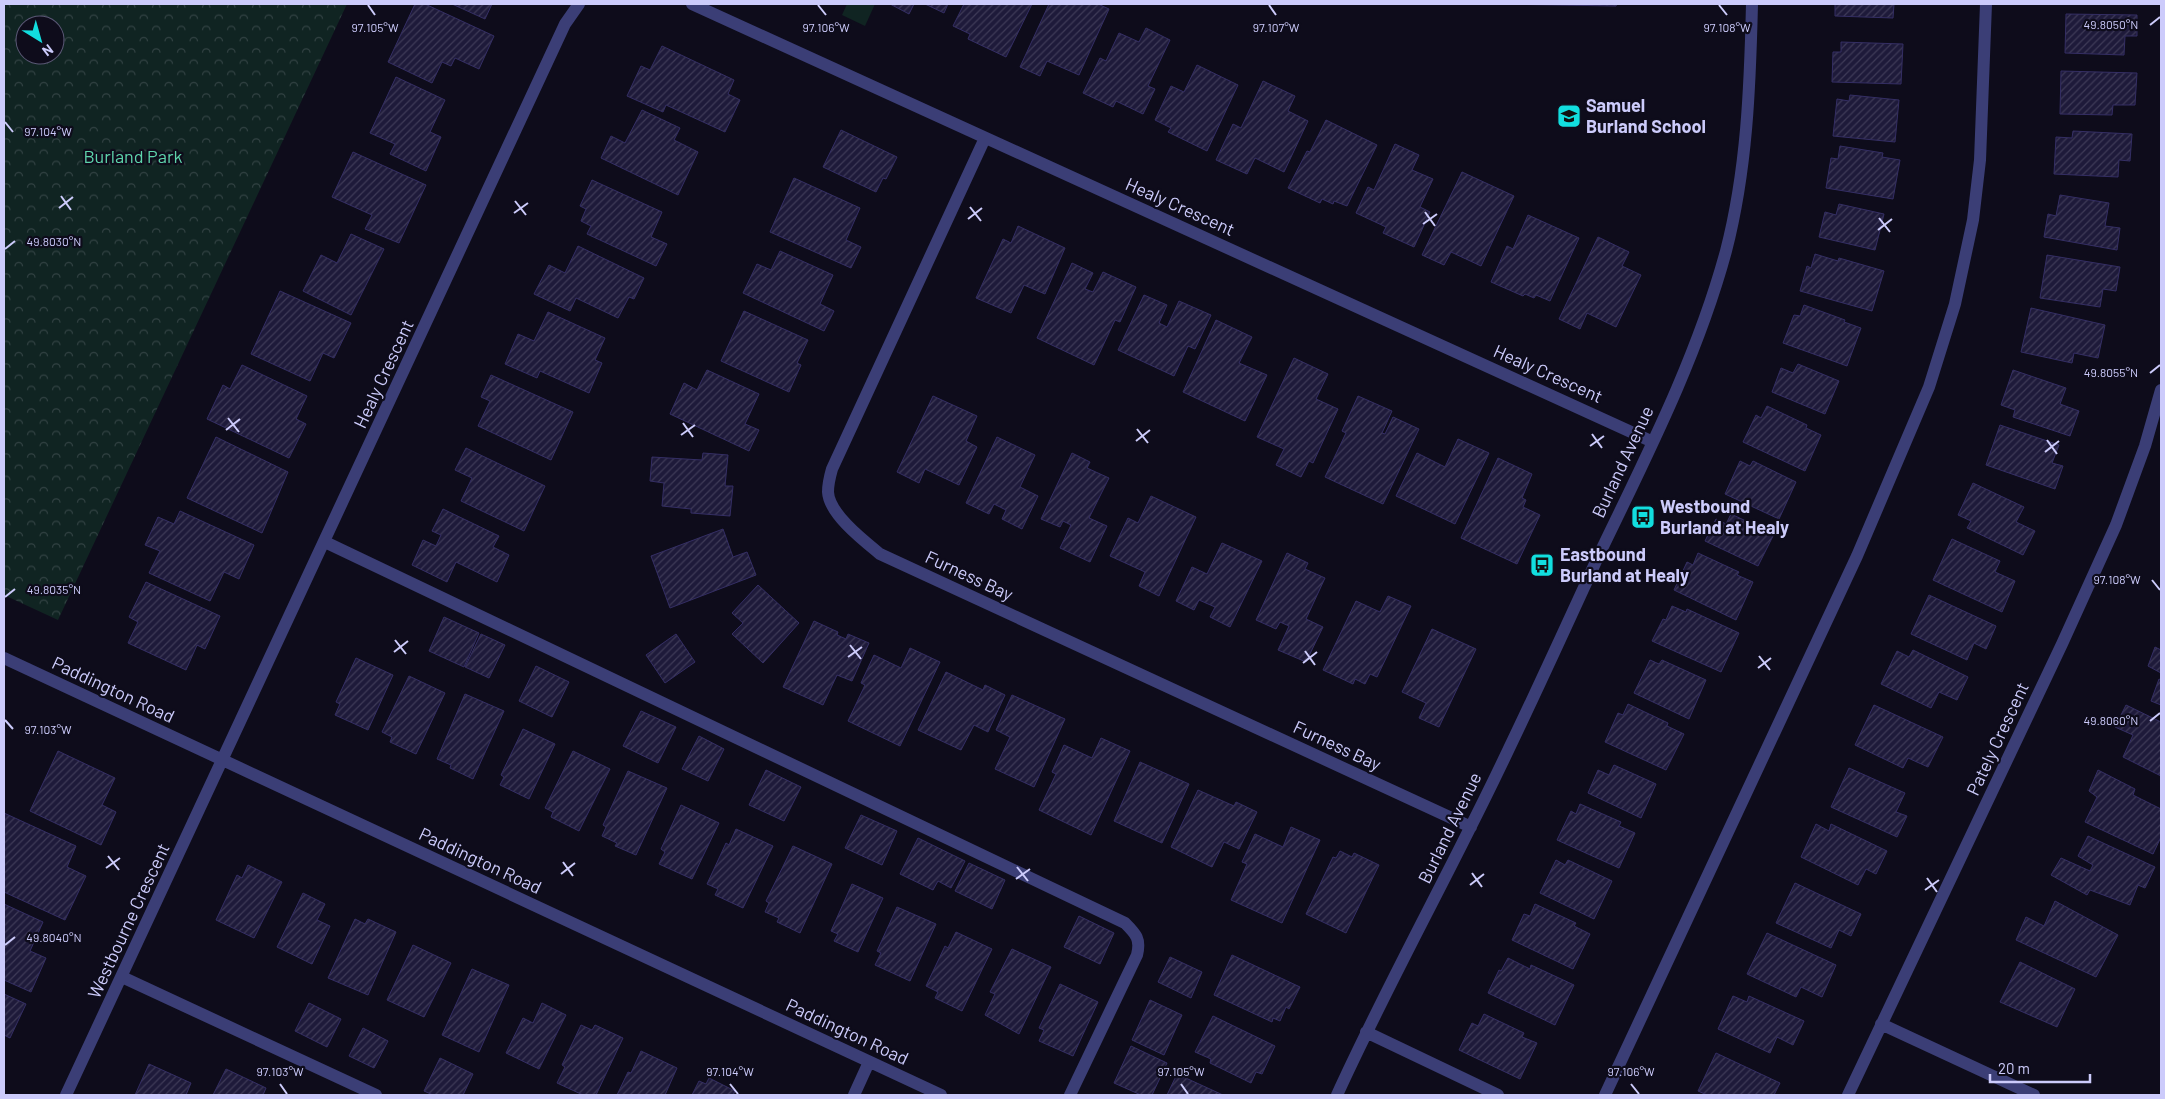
<svg xmlns="http://www.w3.org/2000/svg" width="2165" height="1099" viewBox="0 0 2165 1099" font-family="Barlow,sans-serif">
  <style>
    .grass { fill: #102422 }
    .park { fill: url(#park-crowns); fill-rule: evenodd }
    .building { fill: url(#building-hatch); stroke: #342e64 }
    .lines { fill: none; stroke-linecap: round; stroke-linejoin: round }
    .minor { stroke: #3b3e76; stroke-width: 12 }
    .ticks { fill: none; stroke: #cccbfb; stroke-width: 2 }
    .labels { text-anchor: middle; stroke-width: 4.5; stroke-linejoin: round; paint-order: stroke }
    .poi-label { font-size: 18px; font-weight: bold; fill: #cccbfb; stroke: #0e0c1b; text-anchor: start }
    .park-label { font-size: 18px; fill: #5ed3ab; stroke: #0e0c1b }
    .street-label { font-size: 18px; fill: #cccbfb; stroke: #0e0c1b }
    .ticks-label { font-size: 12px; text-anchor: middle; fill: #cccbfb; stroke: #0e0c1b; stroke-width: 4.5; stroke-linejoin: round; paint-order: stroke }
  </style>
  <defs>
    <pattern id="park-crowns" width="20" height="18" patternUnits="userSpaceOnUse" patternTransform="scale(1.25)"><rect width="20" height="18" fill="#102422"/><path d="M2 6a3 3 0 1 1 6 0M12 15a3 3 0 1 1 6 0" fill="none" stroke="#324243"/></pattern>
    <pattern id="building-hatch" width="6" height="6" patternUnits="userSpaceOnUse" patternTransform="scale(1.25)"><rect width="6" height="6" fill="#1e1a3a"/><path d="M-1 1l2-2M0 6l6-6M5 7l2-2" fill="none" stroke="#3e3a57"/></pattern>
  </defs>
  <rect width="100%" height="100%" fill="#0e0c1b"/>
  <!-- grass -->
  <path class="grass" d="M847 4H875L865 26 842 15Z"/>
  <!-- park -->
  <path class="park" d="M4 4H347L58 620 4 595ZM25 25H55V55H25Z"/>
  <!-- building -->
  <path class="building" d="M415 4H425L494 36 479 69 455 58 451 66 442 62 432 83 388 62Z
    M452 4H492L485 19Z
    M890 4H914L909 14Z
    M925 4H948L944 13Z
    M964 4H1032L1006 57 968 39 970 34 953 26Z
    M1049 4H1098L1109 9 1079 75 1047 61 1040 76 1020 67Z
    M1495 4H1617L1616 6Z
    M1835 4H1894L1893 18 1835 16Z
    M2066 14 2137 15V36H2125L2124 55 2065 53Z
    M1146 28 1170 40 1148 86 1155 89 1143 114 1116 101 1113 107 1083 93 1100 58 1106 61 1119 33 1139 42Z
    M1841 42 1903 44 1901 84 1832 82 1833 52H1841Z
    M662 46 734 80 728 94 740 100 725 132 666 105 663 112 627 96 641 66 650 70Z
    M1197 65 1238 85 1207 151 1168 132 1171 128 1155 120 1171 86 1184 92Z
    M2061 71 2137 73 2135 105H2113L2112 115 2060 114Z
    M396 77 445 100 430 132 441 137 426 171 390 154 395 144 370 133Z
    M1263 81 1295 96 1288 111 1308 121 1284 172 1255 158 1247 174 1216 160 1233 124 1241 128Z
    M1850 95 1899 100 1895 142 1833 136 1837 99 1849 101Z
    M642 110 680 128 674 140 698 152 678 195 601 158 611 136 625 143Z
    M1326 120 1377 145 1347 206 1334 201 1333 204 1322 199 1320 203 1288 188 1307 151 1310 152Z
    M841 130 897 157 886 179 883 178 876 192 823 167Z
    M2073 131 2132 134 2130 161 2119 160 2118 177 2054 174 2056 137 2072 138Z
    M1395 144 1419 155 1412 170 1433 179 1420 207 1430 212 1414 247 1383 233 1386 227 1356 213 1368 187 1374 190Z
    M1840 146 1883 153 1882 157 1900 160 1893 199 1826 188 1831 158 1838 159Z
    M353 152 426 185 399 243 365 229 372 215 332 197Z
    M1462 172 1514 196 1481 266 1451 252 1444 265 1422 255Z
    M794 178 860 208 846 240 861 247 851 268 770 232Z
    M592 180 662 212 651 237 667 244 656 266 587 234 591 226 581 221 586 209 580 206Z
    M2060 195 2109 203 2105 226 2120 228 2117 250 2044 237 2048 214 2056 216Z
    M1839 204 1884 214 1875 250 1819 237 1825 212 1836 215Z
    M1528 215 1579 238 1550 301 1536 295 1534 298 1525 294 1523 296 1491 282 1507 246 1513 249Z
    M1018 226 1065 248 1045 294 1024 285 1011 313 976 298 1003 239 1011 243Z
    M351 234 384 249 351 315 303 291 321 255 337 263Z
    M1598 237 1629 252 1622 266 1641 275 1616 327 1587 313 1580 329 1559 319Z
    M578 246 644 278 634 299 629 297 618 318 576 298 570 311 534 294 549 265 565 273Z
    M780 251 833 275 820 304 834 311 824 331 743 293 757 264 771 270Z
    M1815 254 1838 261 1839 258 1884 271 1872 311 1800 291 1807 266 1811 268Z
    M2047 255 2120 267 2116 291 2103 289 2100 307 2040 298Z
    M1072 263 1093 273 1085 289 1093 292 1103 272 1136 287 1120 322 1115 320 1094 365 1037 338Z
    M280 291 351 323 334 358 323 353 310 381 251 354Z
    M1144 295 1167 305 1159 323 1167 327 1179 301 1211 315 1195 349 1188 346 1174 376 1118 350Z
    M1804 305 1845 320 1844 322 1861 328 1847 366 1783 343 1794 315 1800 316Z
    M2031 308 2105 325 2098 358 2074 353 2072 363 2021 352Z
    M744 311 808 340 797 363 801 365 789 392 721 361Z
    M548 312 605 338 595 360 602 363 589 393 540 371 537 378 505 364 518 334 534 341Z
    M1216 320 1252 337 1239 363 1267 375 1245 421 1183 392Z
    M1294 358 1328 374 1316 399 1338 409 1313 463 1309 461 1301 477 1276 465 1284 449 1257 437Z
    M1798 364 1839 381 1825 414 1772 392 1781 368 1793 373Z
    M242 365 307 396 296 419 306 424 289 458 207 419 223 385 230 389Z
    M707 370 759 394 745 424 759 430 749 451 670 414 684 383 697 390Z
    M2013 370 2066 388 2060 404 2079 411 2070 436 2013 417 2015 410 2001 405Z
    M491 375 573 412 551 460 478 426 490 401 481 397Z
    M933 396 977 416 966 441 977 447 959 485 925 469 919 483 897 472Z
    M1358 396 1392 411 1382 433 1385 434 1393 417 1419 429 1383 504 1325 477 1346 433 1342 431Z
    M1767 406 1807 425 1806 428 1821 435 1805 471 1743 442 1756 415 1761 418Z
    M2000 425 2059 445 2052 463 2063 466 2055 489 1986 465Z
    M216 437 288 472 262 533 187 498Z
    M997 437 1035 455 1020 487 1038 496 1022 529 1002 519 1006 510 994 504 989 514 966 503Z
    M1458 439 1489 453 1455 524 1396 496 1417 453 1445 467Z
    M466 448 545 486 524 531 461 501 472 478 455 470Z
    M703 453 728 455 725 486H733L730 516 691 513V509L662 506 664 483 650 481 652 457 702 460Z
    M1072 453 1090 462 1087 468 1109 478 1089 518 1107 526 1090 562 1060 548 1071 525 1063 521 1060 527 1041 519Z
    M1498 458 1532 474 1522 498 1526 500 1523 507 1540 515 1517 564 1461 538Z
    M1740 461 1750 466 1753 461 1796 482 1779 519 1725 494Z
    M1973 483 2024 507 2016 522 2035 531 2023 555 1967 528 1971 521 1958 515Z
    M1151 496 1196 517 1159 596 1139 586 1145 572 1110 556 1128 518 1138 523Z
    M443 509 499 536 493 547 509 555 497 582 456 562 447 582 412 565 423 540 436 546 441 535 432 531Z
    M180 511 254 545 239 579 224 572 210 601 149 573 160 551 145 545 158 517 174 524Z
    M1731 514 1774 534 1758 566 1705 541 1716 519 1726 524Z
    M723 529 733 557 747 552 756 575 670 608 651 556Z
    M1952 539 2000 561 1995 572 2015 581 2002 612 1933 580Z
    M1222 543 1262 561 1230 627 1210 617 1215 607 1199 600 1194 610 1176 601 1192 567 1207 574Z
    M1287 553 1308 563 1305 569 1325 578 1306 619 1323 627 1306 662 1278 650 1289 626 1280 622 1276 629 1256 620Z
    M1698 553 1739 572 1737 575 1753 582 1736 620 1674 590 1687 562 1693 565Z
    M146 582 220 616 205 649 197 645 186 670 128 643 138 622 129 617Z
    M758 585 799 623 763 663 732 634 743 623 732 613Z
    M1929 595 1996 626 1986 649 1974 643 1967 660 1911 634Z
    M1388 596 1411 606 1377 677 1370 674 1365 684 1355 679 1353 684 1323 670 1356 601 1380 612Z
    M1672 606 1686 612 1687 609 1739 633 1721 672 1652 641 1663 619 1666 620Z
    M444 617 479 633 464 667 429 651Z
    M814 621 838 632 837 635 846 639 848 634 869 643 852 681 837 675 823 705 783 687Z
    M1432 629 1476 649 1439 727 1419 718 1426 703 1402 692Z
    M481 634 505 645 489 678 465 667Z
    M676 634 695 662 665 683 646 655Z
    M2155 647 2161 650V673L2148 666Z
    M910 648 940 662 900 746 848 721 865 685 861 683 874 655 901 668Z
    M1913 650 1968 677 1957 700 1939 692 1931 708 1881 684 1897 651 1909 657Z
    M356 658 393 675 368 730 335 715 340 704 336 702Z
    M1650 660 1659 664 1662 660 1706 680 1689 719 1634 693Z
    M536 666 569 682 552 717 519 701Z
    M946 672 983 690 985 685 1005 695 988 732 974 725 961 750 918 730Z
    M409 676 445 693 416 754 390 742 392 737 382 732Z
    M2159 679 2161 680V705L2151 701Z
    M465 694 504 711 473 779 450 768 451 765 437 759Z
    M1012 695 1065 719 1034 787 995 769 1010 737 996 730Z
    M1628 704 1668 723 1667 726 1684 734 1666 770 1605 742 1618 713 1623 715Z
    M1874 705 1943 737 1928 767 1908 758 1903 768 1855 745Z
    M2126 705 2161 722V776L2123 757 2133 735 2115 727Z
    M641 711 676 727 658 763 623 746Z
    M523 729 555 744 529 799 500 785 504 777 501 775Z
    M699 736 724 749 708 781 682 769Z
    M1101 738 1130 751 1091 835 1039 810 1056 774 1052 772 1064 745 1092 758Z
    M58 751 115 778 102 805 116 812 101 845 30 811Z
    M573 751 610 769 579 831 551 817 553 812 545 808Z
    M1140 762 1189 784 1162 843 1114 821Z
    M1614 765 1656 784 1641 818 1588 793 1598 770 1609 775Z
    M1849 768 1905 793 1896 812 1907 816 1897 837 1831 807Z
    M766 770 801 787 784 821 749 805Z
    M2098 770 2135 789 2133 795 2161 809V837L2153 854 2085 822 2097 797 2089 791Z
    M628 771 667 788 636 855 615 846 617 843 602 836 606 827 603 825Z
    M1198 790 1234 806 1236 802 1257 812 1239 849 1224 842 1212 867 1171 847Z
    M1580 804 1621 822 1619 826 1635 833 1619 868 1557 840 1571 811 1576 814Z
    M681 805 719 823 692 879 659 864 665 852 661 849Z
    M4 813 76 846 67 867 86 876 65 920 4 892Z
    M861 815 897 831 882 865 845 848Z
    M1816 824 1829 831 1831 824 1887 851 1876 874 1866 869 1858 885 1801 857Z
    M1291 827 1320 840 1282 923 1231 900 1247 864 1242 862 1255 834 1283 847Z
    M736 829 773 846 743 908 715 895 718 889 707 884 726 843 729 845Z
    M2088 836 2155 867 2145 888 2138 885 2130 905 2090 890 2087 895 2051 875 2061 858 2090 871 2093 865 2078 856Z
    M918 838 965 861 951 888 938 881 933 890 900 874Z
    M793 846 832 864 800 933 777 922 779 918 765 912 769 903 766 901Z
    M1340 851 1352 857 1354 853 1379 865 1346 933 1306 914 1333 857 1336 858Z
    M1556 860 1565 865 1568 860 1612 881 1594 919 1540 893Z
    M969 863 1005 880 992 909 955 891Z
    M248 865 282 882 254 938 216 920 237 875 242 878Z
    M1795 883 1861 914 1851 936 1839 930 1831 948 1776 923Z
    M852 884 883 898 858 952 834 941 838 934 831 931Z
    M303 893 325 904 317 920 330 926 312 964 277 947Z
    M2055 901 2118 935 2096 977 2016 940 2026 917 2044 926Z
    M4 904 43 922 30 951 46 958 31 992 4 980Z
    M1535 904 1576 923 1574 926 1590 934 1573 969 1512 940 1524 914 1530 916Z
    M897 907 936 924 910 981 875 965 881 953 877 951Z
    M1079 916 1114 933 1100 964 1064 947Z
    M355 919 365 924 368 919 396 932 368 995 328 978Z
    M956 932 992 949 962 1011 935 998 938 992 926 986 945 946 948 948Z
    M1767 933 1836 965 1822 997 1801 987 1796 997 1747 974Z
    M413 945 451 963 424 1017 387 1000Z
    M1012 949 1051 967 1019 1034 985 1015 995 994 990 992Z
    M1232 955 1300 987 1289 1009 1286 1007 1280 1021 1273 1018 1272 1022 1214 995Z
    M1170 957 1202 972 1191 998 1158 982Z
    M1508 958 1530 969 1531 965 1574 985 1555 1025 1488 993 1499 970 1501 971Z
    M2020 962 2075 989 2057 1027 2000 1002Z
    M472 969 509 985 479 1052 442 1035Z
    M1060 984 1098 1002 1073 1056 1039 1041 1044 1030 1039 1028Z
    M4 994 26 1004 10 1038 4 1035Z
    M1733 996 1747 1002 1749 996 1804 1021 1793 1045 1777 1037 1770 1053 1718 1029Z
    M1150 1000 1182 1015 1164 1055 1132 1040Z
    M309 1003 341 1019 327 1047 295 1031Z
    M542 1003 566 1015 539 1069 506 1053 523 1018 533 1023Z
    M1484 1014 1524 1033 1522 1037 1537 1043 1520 1079 1459 1050 1472 1023 1478 1026Z
    M1213 1016 1275 1046 1262 1074 1256 1072 1251 1083 1210 1063 1211 1059 1195 1052Z
    M581 1025 592 1030 595 1025 623 1038 596 1095H583L557 1083 565 1067 562 1065Z
    M363 1028 388 1041 374 1068 349 1056Z
    M1131 1046 1167 1063 1152 1095H1141L1114 1083Z
    M641 1051 677 1068 665 1095H617L628 1072 631 1073Z
    M1716 1053 1780 1083 1774 1095H1707L1698 1091Z
    M440 1058 473 1074 463 1095H433L424 1091Z
    M149 1064 191 1083 186 1095H135Z
    M226 1069 266 1088 263 1095H213Z
    M1177 1074 1223 1095H1167Z
    M709 1078 735 1091 733 1095H692L699 1081 706 1084Z"/>
  <g class="lines">
    <!-- minor -->
    <path class="minor" d="M692 4 1653 442
      M985 138 832 469C830 476 828 485 828 492 829 514 864 541 880 554L1471 827
      M325 542 1125 923C1136 934 1141 939 1137 955L1070 1095
      M4 658 941 1095
      M122 977 376 1095
      M1881 1024 2034 1095
      M1366 1032 1498 1095
      M66 1095 565 24 579 4
      M854 1095 869 1062
      M1337 1095C1378 1005 1425 918 1469 830 1515 740 1556 648 1598 557 1646 457 1697 358 1726 251 1747 170 1750 87 1752 4
      M1605 1095 1857 556 1929 387 1955 304 1973 220 1980 160 1986 4
      M1848 1095 2062 644 2116 525 2145 446 2161 390"/>
  </g>
  <!-- ticks -->
  <path class="ticks" d="M368 5 375 15M818 5 826 15M1269 5 1276 15M1719 5 1727 15M2150 25 2160 17M5 122 13 132M61 196 71 210M515 201 526 215M970 207 981 221M59 208 73 197M1425 212 1435 226M514 213 528 203M1879 218 1890 232M968 219 982 208M1423 224 1437 214M1878 230 1892 219M5 249 15 241M2150 373 2160 365M228 418 239 432M683 423 693 437M1137 429 1148 443M226 430 240 419M1592 434 1602 448M681 435 695 425M2047 440 2057 454M1136 441 1150 430M1590 446 1604 436M2045 452 2059 441M2152 580 2160 590M5 597 15 589M395 640 406 654M850 645 861 659M1305 651 1315 665M394 652 408 641M1759 656 1770 670M848 657 862 647M1303 663 1317 652M1758 668 1771 658M5 720 13 729M2150 721 2160 713M108 856 119 870M563 862 573 876M1017 867 1028 881M106 868 120 858M1472 873 1482 887M561 874 575 863M1927 878 1937 892M1016 879 1030 869M1470 885 1484 874M1925 890 1939 880M5 945 15 937M280 1084 287 1094M730 1084 738 1094M1181 1084 1188 1094M1631 1084 1639 1094"/>
  <!-- icons -->
  <defs>
    <g id="school-square" transform="scale(1.25)"><rect x="-9" y="-9" width="18" height="18" rx="4" fill="#12dedf" stroke="#0e0c1b"/><path d="M0-5L7-2L0 1L-7-2ZM-4 1L0 2.5L4 1V4Q0 6-4 4Z" fill="#111"/></g>
    <g id="bus-square" transform="scale(1.25)"><rect x="-9" y="-9" width="18" height="18" rx="4" fill="#12dedf" stroke="#0e0c1b"/><path d="M-5-6H5V4H4V6H2V4H-2V6H-4V4H-5ZM-3.5-4V0h7V-4ZM-3.5 1.2v1.5H-2V1.2ZM2 1.2v1.5H3.5V1.2Z" fill="#111"/></g>
  </defs>
  <g fill-rule="evenodd">
    <use href="#school-square" x="1569" y="116"/>
    <use href="#bus-square" x="1643" y="517"/>
    <use href="#bus-square" x="1542" y="565"/>
  </g>
  <g class="labels">
    <!-- poi labels -->
    <g class="poi-label">
      <text x="1586" y="112">Samuel<tspan x="1586" dy="21">Burland School</tspan></text>
      <text x="1660" y="513">Westbound<tspan x="1660" dy="21">Burland at Healy</tspan></text>
      <text x="1560" y="561">Eastbound<tspan x="1560" dy="21">Burland at Healy</tspan></text>
    </g>
    <!-- park labels -->
    <g class="park-label">
      <text x="133" y="163">Burland Park</text>
    </g>
    <!-- street labels -->
    <g class="street-label">
      <text transform="translate(1180 207) rotate(24)" y="6">Healy Crescent</text>
      <text transform="translate(384 374) rotate(-65)" y="6">Healy Crescent</text>
      <text transform="translate(1548 374) rotate(24)" y="6">Healy Crescent</text>
      <text transform="translate(1623 462) rotate(-65)" y="6">Burland Avenue</text>
      <text transform="translate(969 576) rotate(25)" y="6">Furness Bay</text>
      <text transform="translate(113 690) rotate(25)" y="6">Paddington Road</text>
      <text transform="translate(1998 739) rotate(-65)" y="6">Pately Crescent</text>
      <text transform="translate(1337 746) rotate(25)" y="6">Furness Bay</text>
      <text transform="translate(1450 828) rotate(-64)" y="6">Burland Avenue</text>
      <text transform="translate(480 861) rotate(25)" y="6">Paddington Road</text>
      <text transform="translate(129 921) rotate(-65)" y="6">Westbourne Crescent</text>
      <text transform="translate(847 1032) rotate(25)" y="6">Paddington Road</text>
    </g>
  </g>
  <g class="ticks-label">
    <text x="2111" y="29">49.8050°N</text>
    <text x="1276" y="32">97.107°W</text>
    <text x="1727" y="32">97.108°W</text>
    <text x="375" y="32">97.105°W</text>
    <text x="826" y="32">97.106°W</text>
    <text x="48" y="136">97.104°W</text>
    <text x="54" y="246">49.8030°N</text>
    <text x="2111" y="377">49.8055°N</text>
    <text x="2117" y="584">97.108°W</text>
    <text x="54" y="594">49.8035°N</text>
    <text x="2111" y="725">49.8060°N</text>
    <text x="48" y="734">97.103°W</text>
    <text x="54" y="942">49.8040°N</text>
    <text x="280" y="1076">97.103°W</text>
    <text x="730" y="1076">97.104°W</text>
    <text x="1181" y="1076">97.105°W</text>
    <text x="1631" y="1076">97.106°W</text>
  </g>
  <!-- border -->
  <rect width="2165" height="1099" fill="none" stroke="#cccbfb" stroke-width="10"/>
  <!-- north arrow -->
  <g transform="translate(40 40) rotate(143)"><circle r="24" fill="#0e0c1b" stroke="#5a5875"/>
  <path d="M0-4L9 19L0 12L-9 19Z" fill="#12dedf"/>
  <text y="-8" font-size="14" font-weight="bold" text-anchor="middle" fill="#cccbfb">N</text>
  </g>
  <!-- scale -->
  <path d="M1990 1074v8h100v-8" fill="none" stroke="#cccbfb" stroke-width="2.5"/>
  <text x="1998" y="1074" font-size="15" fill="#cccbfb" stroke="#0e0c1b" stroke-width="4" paint-order="stroke">20 m</text>
</svg>
